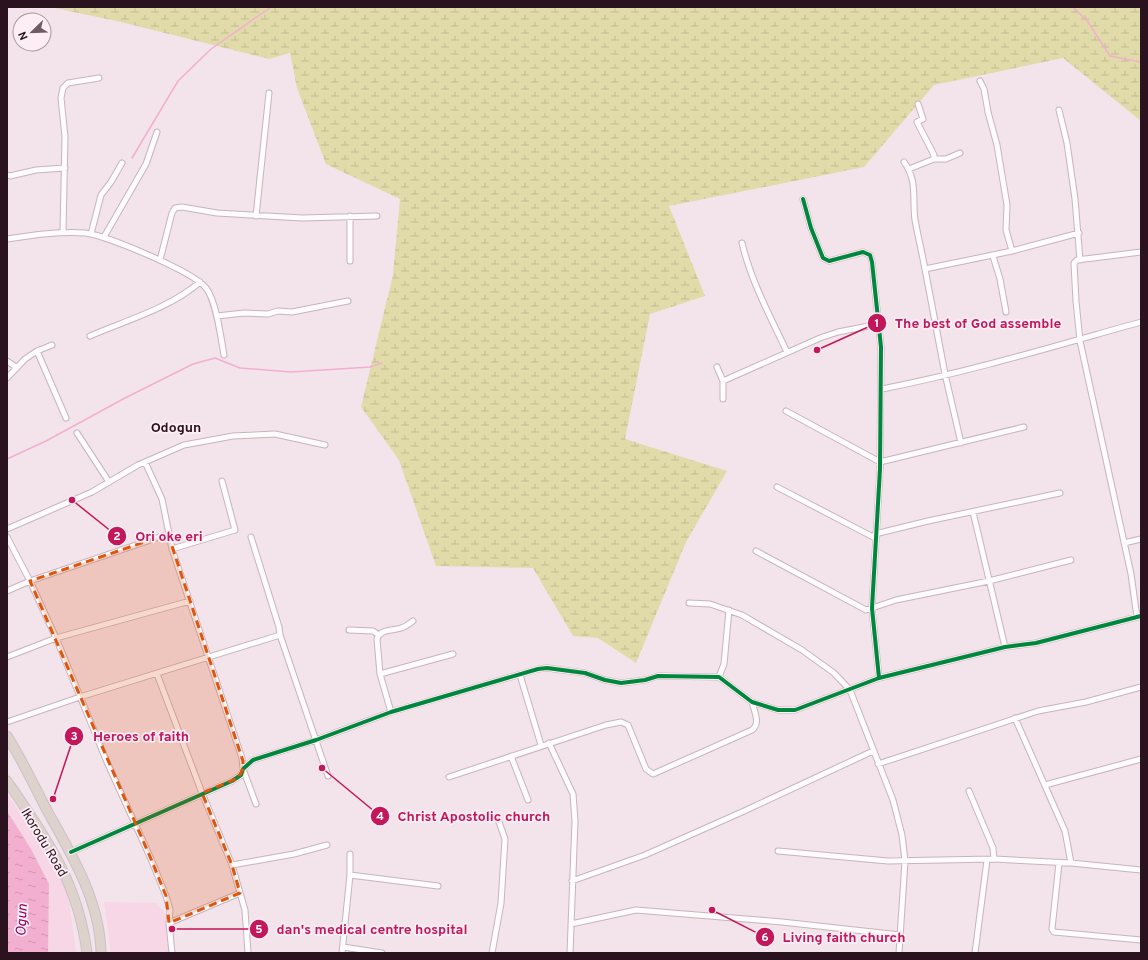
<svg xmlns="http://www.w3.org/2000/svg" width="1148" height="960" viewBox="0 0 1148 960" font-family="Overpass,sans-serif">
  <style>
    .built { fill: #f7d6e5 }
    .wetland { fill: url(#wetland-marsh) }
    .water { fill: url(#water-ripples) }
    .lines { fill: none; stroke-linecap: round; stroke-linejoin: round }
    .stream { stroke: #f3afd0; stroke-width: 1.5 }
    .street-casing { stroke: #c8b4bd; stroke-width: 7 }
    .highway-casing { stroke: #ccc1c6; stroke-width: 11 }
    .street { stroke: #fdfbfc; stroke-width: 5 }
    .highway { stroke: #ded2cd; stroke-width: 9 }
    .cycleway-casing { stroke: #fdeef5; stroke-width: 6 }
    .cycleway { stroke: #00873e; stroke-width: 4 }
    .marked { fill: #de550d; fill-opacity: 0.2; stroke: #de550d; stroke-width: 3; stroke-dasharray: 8 5; stroke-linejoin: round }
    .labels { text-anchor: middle; stroke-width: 3.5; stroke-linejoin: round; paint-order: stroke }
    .street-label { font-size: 13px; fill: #2a121e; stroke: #fdeef5 }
    .neighbourhood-label { font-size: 14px; font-weight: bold; fill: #2a121e; stroke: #fdeef5 }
    .water-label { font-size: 14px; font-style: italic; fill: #8e005d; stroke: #fdeef5 }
    .leader { fill: none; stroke: #c2185b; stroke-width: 1.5 }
    .callout-dot { fill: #c2185b; stroke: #fdeef5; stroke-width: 1.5 }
    .mark-label { font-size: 12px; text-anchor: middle; font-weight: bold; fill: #fff }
    .callout-label { font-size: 14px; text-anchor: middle; font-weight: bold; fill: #c2185b; stroke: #fdeef5; stroke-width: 3.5; stroke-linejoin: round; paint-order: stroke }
  </style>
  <defs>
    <pattern id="wetland-marsh" width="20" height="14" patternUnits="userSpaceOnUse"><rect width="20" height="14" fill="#e1dbaa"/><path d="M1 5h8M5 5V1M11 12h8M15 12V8" fill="none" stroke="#c1bb92"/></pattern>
    <pattern id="water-ripples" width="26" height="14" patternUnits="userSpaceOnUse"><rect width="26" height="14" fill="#f3afd0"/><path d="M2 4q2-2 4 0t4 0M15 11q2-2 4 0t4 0" fill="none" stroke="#d096b2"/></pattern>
  </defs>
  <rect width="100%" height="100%" fill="#f3e3ea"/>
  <!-- built -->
  <path class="built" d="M7 793 54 866 68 893 76 953H48L49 884 31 849 7 810Z
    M104 902 156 903 175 926 174 953H111Z"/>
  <!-- wetland -->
  <path class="wetland" d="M50 7H1141V121L1063 58 934 85 864 167 669 206 705 296 650 314 625 439 727 471 686 542 636 663 598 638 573 636 533 568 436 566 399 460 361 407 393 275 400 199 326 164 297 88 290 53 269 59 121 22Z"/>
  <!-- water -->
  <path class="water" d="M7 811 31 849 49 884 48 953H7Z"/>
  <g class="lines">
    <!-- stream -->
    <path class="stream" d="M1073 7 1088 22 1110 56 1141 62
      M132 158 178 81 211 49 271 7
      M7 459 46 441 125 398 193 364 215 358 240 368 291 372 370 367 382 363"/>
    <!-- street casing -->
    <g class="street-casing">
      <path id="street" d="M1059 110 1067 143 1075 199 1080 260
        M934 159H946L960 153
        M904 162C918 181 912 199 915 220 918 236 922 253 925 269
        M909 169 934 159V155L917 122 923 119 918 104
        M7 175 10 176 36 170 65 168
        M803 199 811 228 823 258 829 261 863 252 870 255 872 262 881 347 880 469 872 608 879 678
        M256 216 269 93
        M350 216V261
        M63 232 65 137 61 98 63 88 68 83 99 78
        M91 234 101 195 111 182 122 163
        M104 237 146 164 157 132
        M7 239C33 235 60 231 85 233 106 235 194 272 206 288 216 300 221 338 224 355
        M742 243C751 281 770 316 787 352
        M1012 251 1079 233
        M993 256 1000 279 1006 312
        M160 260 172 213 175 208 182 207 217 213 302 218 377 216
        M217 316 244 313 268 314 278 311 292 312 348 301
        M90 336C127 320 170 308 200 282
        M52 345 37 351 66 418
        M7 361 16 367
        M717 367 723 381V399
        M7 378 25 359 37 351
        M723 381 820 338 838 332 879 324
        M882 389C969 372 1055 346 1141 322
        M786 411 880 462 1024 427
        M77 433 109 482
        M961 443 945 374 925 269 1012 251 1006 230 1007 205 997 145 988 112 984 89 980 81
        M145 462 162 499 172 549 242 758 243 769 256 804
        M777 487 875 538
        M973 512 1005 647
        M7 529 92 492 138 465 184 445 233 436 275 434 325 445
        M875 534 928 521 1060 493
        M7 537 30 581 56 638 107 762 151 859 166 896 170 910 169 923 172 953
        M251 537 279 627 280 635 328 776
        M1124 543 1141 539
        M172 549 235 530 222 481
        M756 551 866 610 896 600 989 581 1071 560
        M7 591 30 581 168 534
        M689 603 710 604 742 615 802 650 834 673 850 690 893 800 902 835 905 861 899 953
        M1137 617 1131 574 1080 341 1076 301 1074 263 1077 260 1141 252
        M349 630 373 631 379 635
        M7 657 56 638 190 601
        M157 674 202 793 232 865 245 910 248 953
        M380 674 453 654
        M520 675 541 745
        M719 677 724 664 729 610
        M391 712 380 674 377 639C380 629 392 631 401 628 405 627 409 624 413 621
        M1015 718 1065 831 1071 863
        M7 722 80 697 280 635
        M549 743 573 794 575 821 570 953
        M511 756 528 800
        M878 764 1038 711 1086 702 1141 687
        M449 777 606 725 621 722 628 725 646 769 653 774 752 730C761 723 754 711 752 702
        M1045 785 1141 759
        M969 791 993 848 994 859
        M778 851 888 861 994 859 1071 863 1141 870
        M71 852 232 781 241 775 243 769 253 760 316 740 391 712 538 669 547 668 585 673 605 680 621 683 645 680 658 676 719 677 752 702 778 710H795L879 678 1005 647 1036 643 1141 616
        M1059 863 1052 929 1054 932 1141 940
        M232 865 294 854 327 845
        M350 875 438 886
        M572 881 645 855 742 812 873 751
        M169 923 240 893
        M571 924 636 910 782 922 900 935
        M343 947 382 953
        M342 953 350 875V854
        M492 953 501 903 505 839 498 819
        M975 953 987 860"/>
    </g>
    <!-- highway casing -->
    <g class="highway-casing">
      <path id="highway" d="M7 736C23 761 35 788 49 814 73 857 100 902 101 953
        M7 781C46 838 78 882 87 953"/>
    </g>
    <!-- street -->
    <use href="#street" class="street"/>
    <!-- highway -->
    <use href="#highway" class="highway"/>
    <!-- cycleway casing -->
    <g class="cycleway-casing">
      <path id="cycleway" d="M803 199 811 228 823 258 829 261 863 252 870 255 872 262 881 347 880 469 872 608 879 678
        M71 852 232 781 241 775 243 769 253 760 316 740 391 712 538 669 547 668 585 673 605 680 621 683 645 680 658 676 719 677 752 702 778 710H795L879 678 1005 647 1036 643 1141 616"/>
    </g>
    <!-- cycleway -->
    <use href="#cycleway" class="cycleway"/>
  </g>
  <!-- marked area -->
  <path class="marked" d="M168 534 243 761V769L238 778 202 793 232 865 240 893 169 923 166 896 151 859 30 581Z"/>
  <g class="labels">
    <!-- street labels -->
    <g class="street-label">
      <text transform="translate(45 842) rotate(59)" y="5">Ikorodu Road</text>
    </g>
    <!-- neighbourhood labels -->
    <g class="neighbourhood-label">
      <text x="176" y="432">Odogun</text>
    </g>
    <!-- water labels -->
    <g class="water-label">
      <text transform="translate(21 920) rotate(-87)" y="5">Ogun</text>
    </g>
  </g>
  <!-- callouts -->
  <path class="leader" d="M817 350L877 323M72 500L117 536M53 799L74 736M322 768L380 816M172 929L259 929M712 910L765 937"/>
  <g class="callout-dot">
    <circle cx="817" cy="350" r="4"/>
    <circle cx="72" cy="500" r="4"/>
    <circle cx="53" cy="799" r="4"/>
    <circle cx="322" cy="768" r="4"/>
    <circle cx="172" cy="929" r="4"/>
    <circle cx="712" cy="910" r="4"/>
    <circle cx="877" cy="323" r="10"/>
    <circle cx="117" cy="536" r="10"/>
    <circle cx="74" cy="736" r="10"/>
    <circle cx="380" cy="816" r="10"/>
    <circle cx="259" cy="929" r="10"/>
    <circle cx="765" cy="937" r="10"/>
  </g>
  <g class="mark-label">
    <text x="877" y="327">1</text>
    <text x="117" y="540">2</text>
    <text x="74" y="740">3</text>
    <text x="380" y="820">4</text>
    <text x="259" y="933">5</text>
    <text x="765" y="941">6</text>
  </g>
  <g class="callout-label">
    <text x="978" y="328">The best of God assemble</text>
    <text x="169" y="541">Ori oke eri</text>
    <text x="141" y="741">Heroes of faith</text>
    <text x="474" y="821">Christ Apostolic church</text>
    <text x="372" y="934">dan's medical centre hospital</text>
    <text x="844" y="942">Living faith church</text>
  </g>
  <!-- border -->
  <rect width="1148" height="960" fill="none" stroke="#2a121e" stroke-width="16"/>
  <!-- north arrow -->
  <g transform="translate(32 32) rotate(247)"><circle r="19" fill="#fdeef5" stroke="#a9969f"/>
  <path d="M0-3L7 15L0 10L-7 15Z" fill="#705b65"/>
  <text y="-6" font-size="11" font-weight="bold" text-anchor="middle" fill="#2a121e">N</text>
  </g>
</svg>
